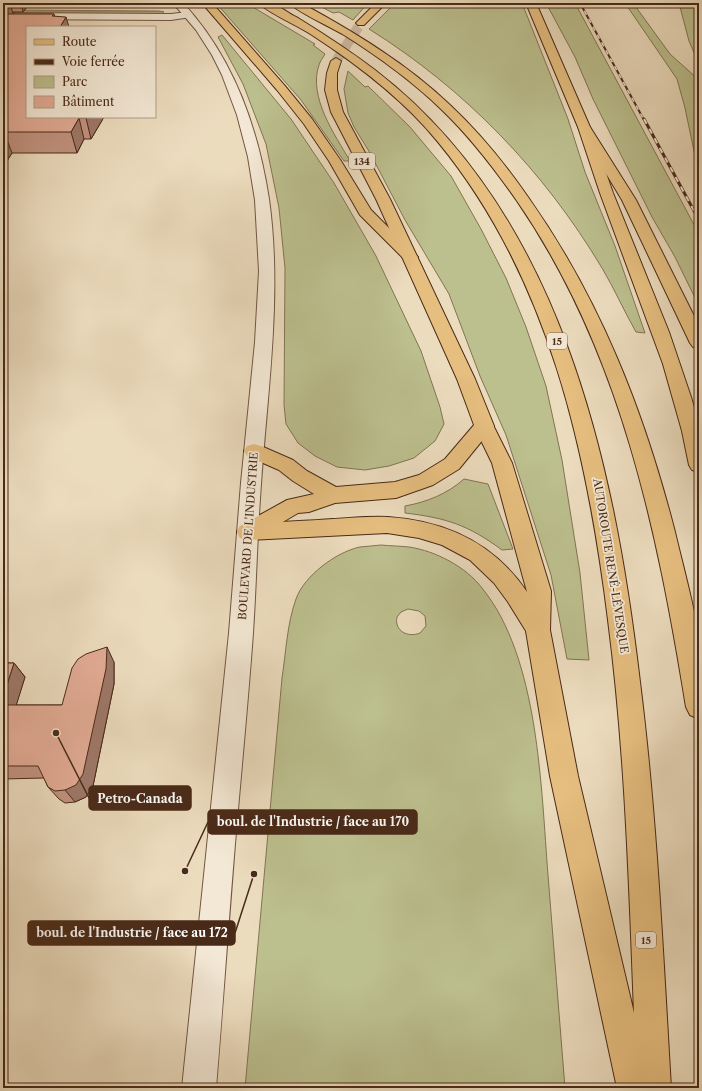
<svg xmlns="http://www.w3.org/2000/svg" width="702" height="1091" viewBox="0 0 702 1091" font-family="'Libre Caslon Text',serif">
  <style>
    .green { fill: #bcbf8e; stroke: #827453; fill-rule: evenodd }
    .lines { fill: none; stroke-linecap: round; stroke-linejoin: round }
    .primary-tunnel { stroke: #cbb89d; stroke-width: 10; stroke-dasharray: 10 5.5; stroke-linecap: butt }
    .minor-casing { stroke: #725642; stroke-width: 2 }
    .tertiary-casing { stroke: #725642; stroke-width: 2 }
    .primary-casing { stroke: #492a18; stroke-width: 2 }
    .motorway-casing { stroke: #492a18; stroke-width: 2 }
    .minor { fill: #f3e8d5; fill-rule: evenodd }
    .tertiary { fill: #f3e8d5; fill-rule: evenodd }
    .primary { fill: #e6be7f; fill-rule: evenodd }
    .motorway { fill: #e6be7f; fill-rule: evenodd }
    .rail-far1-casing { stroke: #492a18; stroke-width: 2 }
    .rail-casing { stroke: #492a18; stroke-width: 3 }
    .rail-far1 { stroke: #f3e8d5; stroke-width: 1.5; stroke-dasharray: 4.5; stroke-linecap: butt }
    .rail { stroke: #f3e8d5; stroke-width: 2; stroke-dasharray: 5.5; stroke-linecap: butt }
    .wall { fill: #c29380; stroke: #492a18 }
    .shaded-wall { fill: #9e7868; stroke: #492a18 }
    .building { fill: #e2ab95; stroke: #492a18 }
    .labels { text-anchor: middle; stroke-width: 3.5; stroke-linejoin: round; paint-order: stroke }
    .shield { fill: #f3e8d5; stroke: #7c6351; stroke-width: 1 }
    .shield-label { font-size: 10px; font-weight: bold; fill: #492a18 }
    .street-label { font-size: 11px; fill: #492a18; stroke: #f3e8d5 }
    .leader { fill: none; stroke: #492a18; stroke-width: 1.5 }
    .callout-dot { fill: #492a18; stroke: #f3e8d5; stroke-width: 1.5 }
    .callout { fill: #492a18; stroke: #492a18; stroke-width: 1.5 }
    .callout-label { font-size: 12px; text-anchor: middle; font-weight: bold; fill: #fff }
  </style>
  <rect width="100%" height="100%" fill="#ecdcbe"/>
  <filter id="stains"><feTurbulence type="fractalNoise" baseFrequency=".005" numOctaves="4"/><feColorMatrix values="0 0 0 0 .2 0 0 0 0 .09 0 0 0 0 .02 0 0 0 .5 -.17"/></filter>
  <radialGradient id="worn" r=".72"><stop offset=".6" stop-color="#630" stop-opacity="0"/><stop offset="1" stop-color="#630" stop-opacity=".3"/></radialGradient>
  <!-- green -->
  <path class="green" d="M57 3H161L145 5 60 6Z
    M216 3H246L315 44 313 45 325 54C323 58 320 61 319 65 308 97 335 135 350 161H344L301 100Z
    M314 3H368L353 20 339 12 333 13Z
    M395 3H522L568 119 585 172 615 246 645 333 636 332C624 311 614 288 602 268 544 171 465 89 369 29Z
    M546 3H575L699 234V306L675 257 652 217 593 99 575 57Z
    M625 3H633L670 54 699 80V175L685 108 677 79Z
    M679 3H699V64L689 41Z
    M3 10 159 11 164 12H3Z
    M222 35 291 119 334 183 376 256 421 351 440 407 444 424 435 441 414 458 389 466 365 470 337 467 315 456 298 443 286 424 284 405 285 268 279 208 266 144 243 84 218 37Z
    M348 71 365 87 368 86 410 127 451 176 481 229 506 278 526 327 546 386 562 460 580 573 589 660 567 659 551 575 506 435 480 376 449 294 405 220 370 153 354 127 348 113 344 89Z
    M464 479 488 484 513 549 502 550C468 525 447 518 405 513V506C427 502 447 494 464 479Z
    M381 545C391 546 400 546 409 547 436 551 466 567 482 588 539 658 541 788 548 875 554 946 559 1017 565 1088H245L282 678C286 652 287 624 296 599 304 576 336 552 360 547 367 546 374 546 381 545ZM408 609 419 611 425 616 426 626 420 633C408 638 394 631 397 617L401 612Z"/>
  <g class="lines">
    <!-- primary-tunnel -->
    <path class="primary-tunnel" d="M336 61 361 23"/>
    <!-- minor casing -->
    <g class="minor-casing">
      <path id="minor" d="M188 12 193 15 191 17 171 20 3 19V13L171 14Z"/>
    </g>
    <!-- tertiary casing -->
    <g class="tertiary-casing">
      <path id="tertiary" d="M173 3H183C233 57 258 127 269 199 283 299 266 399 260 499 257 543 256 588 253 633 248 703 241 773 235 844 228 925 223 1007 216 1088H182L229 633 241 483 255 342 259 271 255 200 248 157 237 115 222 75 212 55 196 30Z"/>
    </g>
    <!-- primary casing -->
    <g class="primary-casing">
      <path id="primary" d="M376 3H386L364 25H358L356 23Z
        M526 3H536L590 127 636 200 699 326V348L693 347 690 343 622 200 578 127Z
        M336 58 341 61 337 73V90L343 112 390 199 475 379 494 426 459 469 433 485 396 498 335 503 309 512 298 513 256 538 248 540 240 538 237 532 240 526 287 500 314 494 293 481 279 470 247 456 244 451 247 446 254 444 261 446 293 460 307 471 336 487 395 482 419 475 445 459 474 425 457 379 376 199 331 112 325 90 327 73 331 61Z"/>
    </g>
    <!-- motorway casing -->
    <g class="motorway-casing">
      <path id="motorway" d="M202 3H212L285 86 312 119 341 161 371 210 418 257 415 260 410 262 405 260 360 215 329 161 304 124 277 90Z
        M258 3C260 3 269 3 271 3 280 6 289 14 298 18 324 34 350 51 375 70 561 213 614 461 640 682 657 817 663 952 671 1088H617L550 776 526 631 508 602 494 583 470 560 442 545 419 538 387 533 248 540 240 538 237 532 240 526 248 524C276 522 305 521 333 519 351 518 370 516 388 517 447 521 494 543 527 592L492 463 474 426 477 421 484 419 491 421 512 463 551 591 550 630 578 776 634 1013C629 882 625 750 608 620 587 451 549 277 438 142 403 99 358 65 312 35 295 24 274 16 258 3Z
        M289 3H301C354 32 406 63 450 105 480 133 505 164 528 197 600 299 644 411 675 532 683 566 693 602 699 637 700 645 699 654 699 663 699 681 699 700 699 719L690 715 686 707C657 529 621 352 517 201 494 168 470 137 442 110 412 81 379 57 344 35 329 26 301 14 289 3Z
        M584 123 588 124 590 127 613 193 669 332 691 397 699 424V472L692 470 689 465 682 431 663 364 600 193 578 127 580 124Z"/>
    </g>
    <!-- minor -->
    <use href="#minor" class="minor"/>
    <!-- tertiary -->
    <use href="#tertiary" class="tertiary"/>
    <!-- primary -->
    <use href="#primary" class="primary"/>
    <!-- motorway -->
    <use href="#motorway" class="motorway"/>
    <!-- rail-far1 casing -->
    <g class="rail-far1-casing">
      <path id="rail-far1" d="M580 3 644 120"/>
    </g>
    <!-- rail casing -->
    <g class="rail-casing">
      <path id="rail" d="M644 119 699 220"/>
    </g>
    <!-- rail-far1 -->
    <use href="#rail-far1" class="rail-far1"/>
    <!-- rail -->
    <use href="#rail" class="rail"/>
  </g>
  <!-- wall -->
  <path class="wall" d="M3 3H30L23 12H13V14H54L55 17 27 27 104 117 91 139H84L77 153H12L3 167Z
    M114 662V684L93 786 86 797 75 802 65 803 59 799 48 787 44 778 3 779V663H14L25 677 16 705H62Z"/>
  <!-- shaded-wall -->
  <path class="shaded-wall" d="M10 3 15 21 3 23V10Z
    M21 3H30L23 12Z
    M66 17 69 27H60Z
    M87 117H104L91 139 86 118Z
    M79 118 84 139 77 153 71 132Z
    M4 132 12 153 3 167V134Z
    M107 647 114 662V684L93 786 86 797 75 802 65 790Z
    M14 663 25 677 12 719 3 708V697Z"/>
  <!-- building -->
  <path class="building" d="M3 3H10L3 10Z
    M3 14H54L52 16 66 17 60 27H27V117H87L86 118H79L71 132H4L3 134Z
    M107 647 106 669 83 774 76 785 65 790 55 791 48 787 38 766H3V705H62L72 668 78 659 86 654Z
    M3 663H14L3 697Z"/>
  <g class="labels">
    <!-- shield labels -->
    <g class="shield">
      <rect x="349" y="153" width="26" height="16" rx="3"/>
      <rect x="547" y="333" width="20" height="16" rx="3"/>
      <rect x="636" y="932" width="20" height="16" rx="3"/>
    </g>
    <g class="shield-label">
      <text x="362" y="165">134</text>
      <text x="557" y="345">15</text>
      <text x="646" y="944">15</text>
    </g>
    <!-- street labels -->
    <g class="street-label">
      <text transform="translate(248 536) rotate(-86)" y="4">BOULEVARD DE L'INDUSTRIE</text>
      <text transform="translate(611 566) rotate(81)" y="4">AUTOROUTE RENÉ-LÉVESQUE</text>
    </g>
  </g>
  <!-- callouts -->
  <path class="leader" d="M56 733L89 798M185 871L208 822M254 874L235 933"/>
  <g class="callout-dot">
    <circle cx="56" cy="733" r="4"/>
    <circle cx="185" cy="871" r="4"/>
    <circle cx="254" cy="874" r="4"/>
  </g>
  <g class="callout">
    <rect x="89" y="786" width="102" height="24" rx="4"/>
    <rect x="208" y="810" width="209" height="24" rx="4"/>
    <rect x="28" y="921" width="207" height="24" rx="4"/>
  </g>
  <g class="callout-label">
    <text x="140" y="803">Petro-Canada</text>
    <text x="313" y="826">boul. de l'Industrie / face au 170</text>
    <text x="132" y="937">boul. de l'Industrie / face au 172</text>
  </g>
  <!-- margin -->
  <rect width="702" height="1091" fill="none" stroke="#ecdcbe" stroke-width="16"/>
  <rect x="4" y="4" width="694" height="1083" fill="none" stroke="#492a18" stroke-width="2"/>
  <rect x="8" y="8" width="686" height="1075" fill="none" stroke="#492a18"/>
  <!-- legend -->
  <rect x="26" y="26" width="130" height="92" fill="#f3e8d5" stroke="#af9c89"/>
  <rect x="34" y="39" width="20" height="6" fill="#e6be7f" stroke="#af9c89"/>
  <text x="62" y="46" font-size="12" fill="#492a18">Route</text>
  <rect x="34" y="59" width="20" height="6" fill="#492a18" stroke="#af9c89"/>
  <text x="62" y="66" font-size="12" fill="#492a18">Voie ferrée</text>
  <rect x="34" y="76" width="20" height="12" fill="#bcbf8e" stroke="#af9c89"/>
  <text x="62" y="86" font-size="12" fill="#492a18">Parc</text>
  <rect x="34" y="96" width="20" height="12" fill="#e2ab95" stroke="#af9c89"/>
  <text x="62" y="106" font-size="12" fill="#492a18">Bâtiment</text>
  <rect width="100%" height="100%" filter="url(#stains)"/>
  <rect width="100%" height="100%" fill="url(#worn)"/>
</svg>
